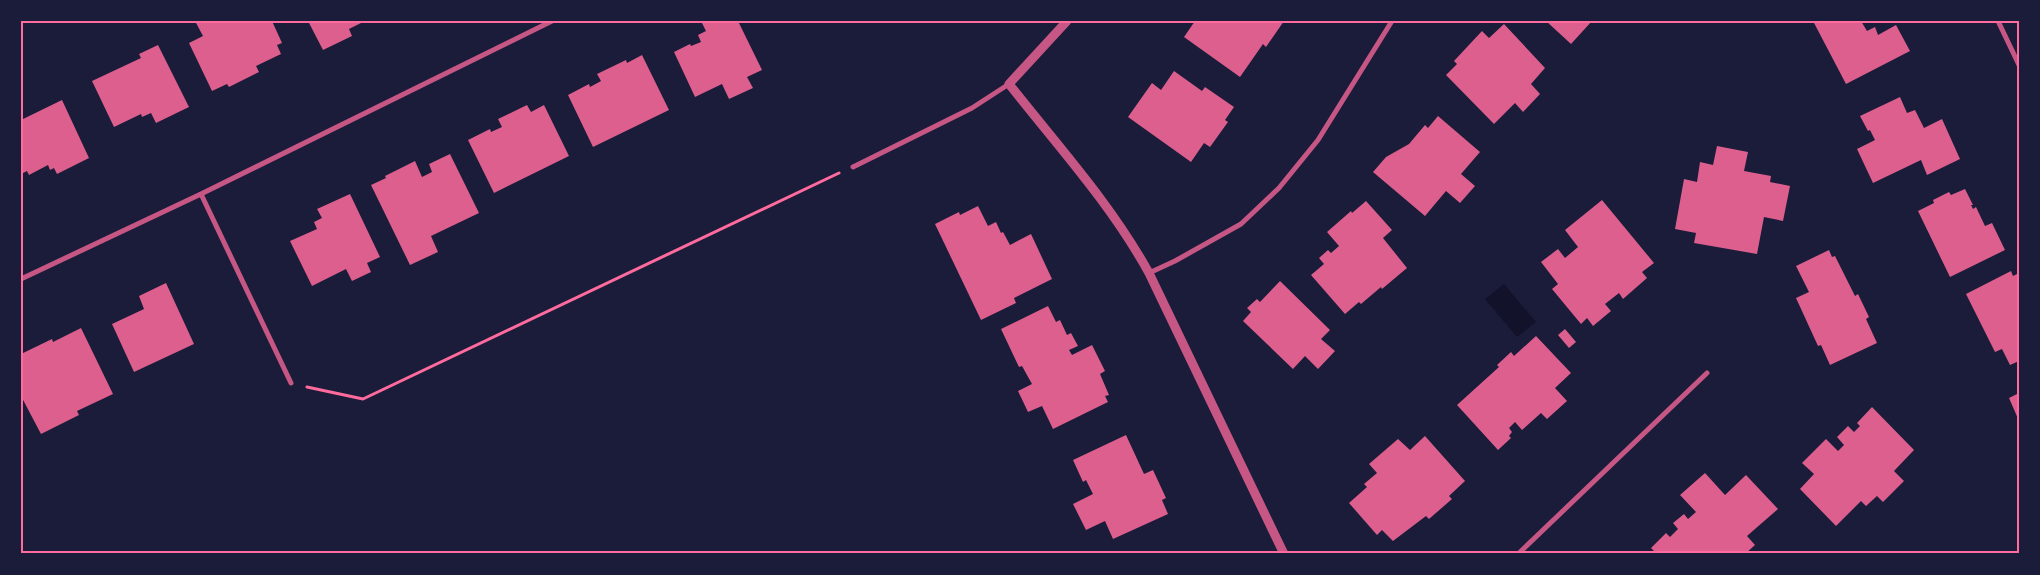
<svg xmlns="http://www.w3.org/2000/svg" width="2040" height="575" viewBox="0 0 2040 575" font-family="'Titillium Web',sans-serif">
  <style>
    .water { fill: #12122b }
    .building { fill: #dd5f8e }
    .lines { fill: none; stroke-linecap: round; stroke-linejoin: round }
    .path { stroke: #ff6b9d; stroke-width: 3 }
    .minor { stroke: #c65784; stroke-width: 5 }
    .tertiary { stroke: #c65784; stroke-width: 9 }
    .neatline { fill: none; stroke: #ff6b9d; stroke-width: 2 }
  </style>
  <rect width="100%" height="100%" fill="#1b1b3a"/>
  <!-- water -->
  <path class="water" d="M1504 284 1536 322 1517 337 1485 299Z"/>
  <!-- building -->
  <path class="building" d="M195 21H272L282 43 277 45 281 54 256 66 259 72 229 87 227 84 212 91 189 43 203 36Z
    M308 21H365L349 29 352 36 323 50Z
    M701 21H738L762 70 747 77 753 88 729 99 722 84 695 97 674 52 690 44 691 46 701 42 698 35 706 31Z
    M1195 21H1284L1266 47 1263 44 1240 77 1184 37Z
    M1546 21H1592L1571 44Z
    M1813 21H1861L1867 31 1875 27 1878 35 1896 25 1910 51 1846 84Z
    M1504 24 1545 68 1531 84 1540 94 1523 112 1515 103 1494 124 1446 75 1457 64 1454 61 1482 31 1489 38Z
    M158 45 189 107 156 123 151 113 142 117 141 114 114 127 92 81 141 58 139 54Z
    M642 55 669 110 593 147 568 95 589 84 590 87 601 81 597 74 626 60 627 63Z
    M1174 71 1202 91 1205 87 1234 107 1225 120 1228 122 1210 147 1204 143 1191 162 1128 117 1152 83 1161 90Z
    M1900 97 1907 113 1915 110 1924 128 1942 119 1960 159 1927 175 1921 160 1873 183 1857 149 1875 140 1870 130 1868 131 1860 116Z
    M62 100 89 158 57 174 54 168 50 170 48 165 29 175 27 171 21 174V120Z
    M527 105 531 112 544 105 569 156 494 193 468 140 490 129 491 132 502 127 498 119Z
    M1438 116 1480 152 1461 174 1475 186 1460 203 1446 191 1425 216 1373 172 1386 157 1409 144 1425 125 1428 128Z
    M1717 146 1748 152 1744 171 1771 176 1770 182 1790 186 1783 221 1764 217 1757 254 1694 243 1696 233 1675 229 1684 179 1697 182 1700 162 1713 165Z
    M450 154 479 213 431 236 438 252 410 265 371 185 386 178 385 176 415 161 422 177 432 172 429 164Z
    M1965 189 1973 205H1971L1973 209 1976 207 1985 226 1992 223 2005 250 1950 277 1918 211 1934 203 1933 200 1949 192 1951 195Z
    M350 194 380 257 367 263 371 272 352 281 346 269 312 286 290 241 317 229 314 222 322 218 317 209Z
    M1602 200 1654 263 1642 272 1647 278 1623 299 1619 293 1605 304 1611 311 1593 326 1587 318 1581 324 1552 289 1558 284 1541 262 1558 249 1565 258 1578 247 1565 230Z
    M1366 201 1392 230 1383 238 1407 268 1382 289 1381 287 1361 304 1359 302 1345 314 1311 275 1324 264 1319 258 1328 250 1331 253 1339 246 1327 232 1351 211 1352 213Z
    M978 206 988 226 996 222 1001 233 1003 232 1010 245 1031 234 1052 279 1014 298 1016 303 981 320 935 224 959 212 960 215Z
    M1829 250 1832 257 1835 256 1855 296 1858 294 1869 317 1866 319 1877 343 1830 365 1821 345 1818 346 1796 298 1809 292 1796 266Z
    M2011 271 2013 276 2019 273V361L2010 365 2002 349 1995 352 1966 294Z
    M1280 281 1330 330 1321 339 1335 351 1318 369 1305 356 1293 369 1243 321 1251 312 1247 308 1257 299 1260 302Z
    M166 283 194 344 134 372 112 324 144 309 139 296Z
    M1048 306 1056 322 1060 320 1067 335 1071 333 1078 346 1069 350 1072 355 1092 345 1105 371 1100 374 1109 395 1105 396 1108 402 1053 429 1042 406 1028 412 1018 391 1032 384 1022 366 1019 367 1001 329Z
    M81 328 113 394 77 411 79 415 41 434 21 396V354L52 339 53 342Z
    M1565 329 1576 342 1569 348 1558 335Z
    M1536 336 1571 373 1555 388 1567 401 1547 419 1541 413 1522 430 1515 422 1509 428 1512 432 1509 436 1511 438 1498 450 1457 405 1499 367 1497 365 1511 352 1514 356Z
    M2019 393V421L2009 398Z
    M1872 407 1914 450 1894 471 1904 481 1883 502 1877 496 1866 506 1861 501 1836 526 1800 489 1814 474 1802 463 1826 439 1838 451 1844 445 1837 437 1848 426 1854 432 1860 426 1857 423Z
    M1126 435 1144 474 1153 470 1166 498 1162 500 1168 514 1113 539 1105 521 1086 530 1073 504 1093 494 1086 480 1083 482 1073 460Z
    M1425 436 1465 481 1449 496 1452 499 1429 519 1426 516 1393 541 1382 530 1377 535 1349 503 1367 487 1364 484 1377 473 1369 464 1398 439 1410 450Z
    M1705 473 1725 495 1746 475 1778 509 1747 536 1755 545 1745 554H1657L1651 548 1666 533 1670 537 1678 529 1673 523 1684 514 1688 519 1696 512 1680 495Z"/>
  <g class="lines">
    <!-- path -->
    <path class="path" d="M307 387 363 399 839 173"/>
    <!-- minor -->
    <path class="minor" d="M1998 21 2019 65
      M853 167 972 108 1009 84
      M201 194 291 383
      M1149 273 1175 261 1241 224 1279 188 1318 140 1392 21
      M21 279 201 194 552 21
      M1518 554 1707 373"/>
    <!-- tertiary -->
    <path class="tertiary" d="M1067 21 1009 84C1058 146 1111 204 1149 273L1284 554"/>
  </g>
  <!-- border -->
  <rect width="2040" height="575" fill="none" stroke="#1b1b3a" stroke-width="45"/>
  <rect x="22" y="22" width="1996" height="530" class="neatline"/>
</svg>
